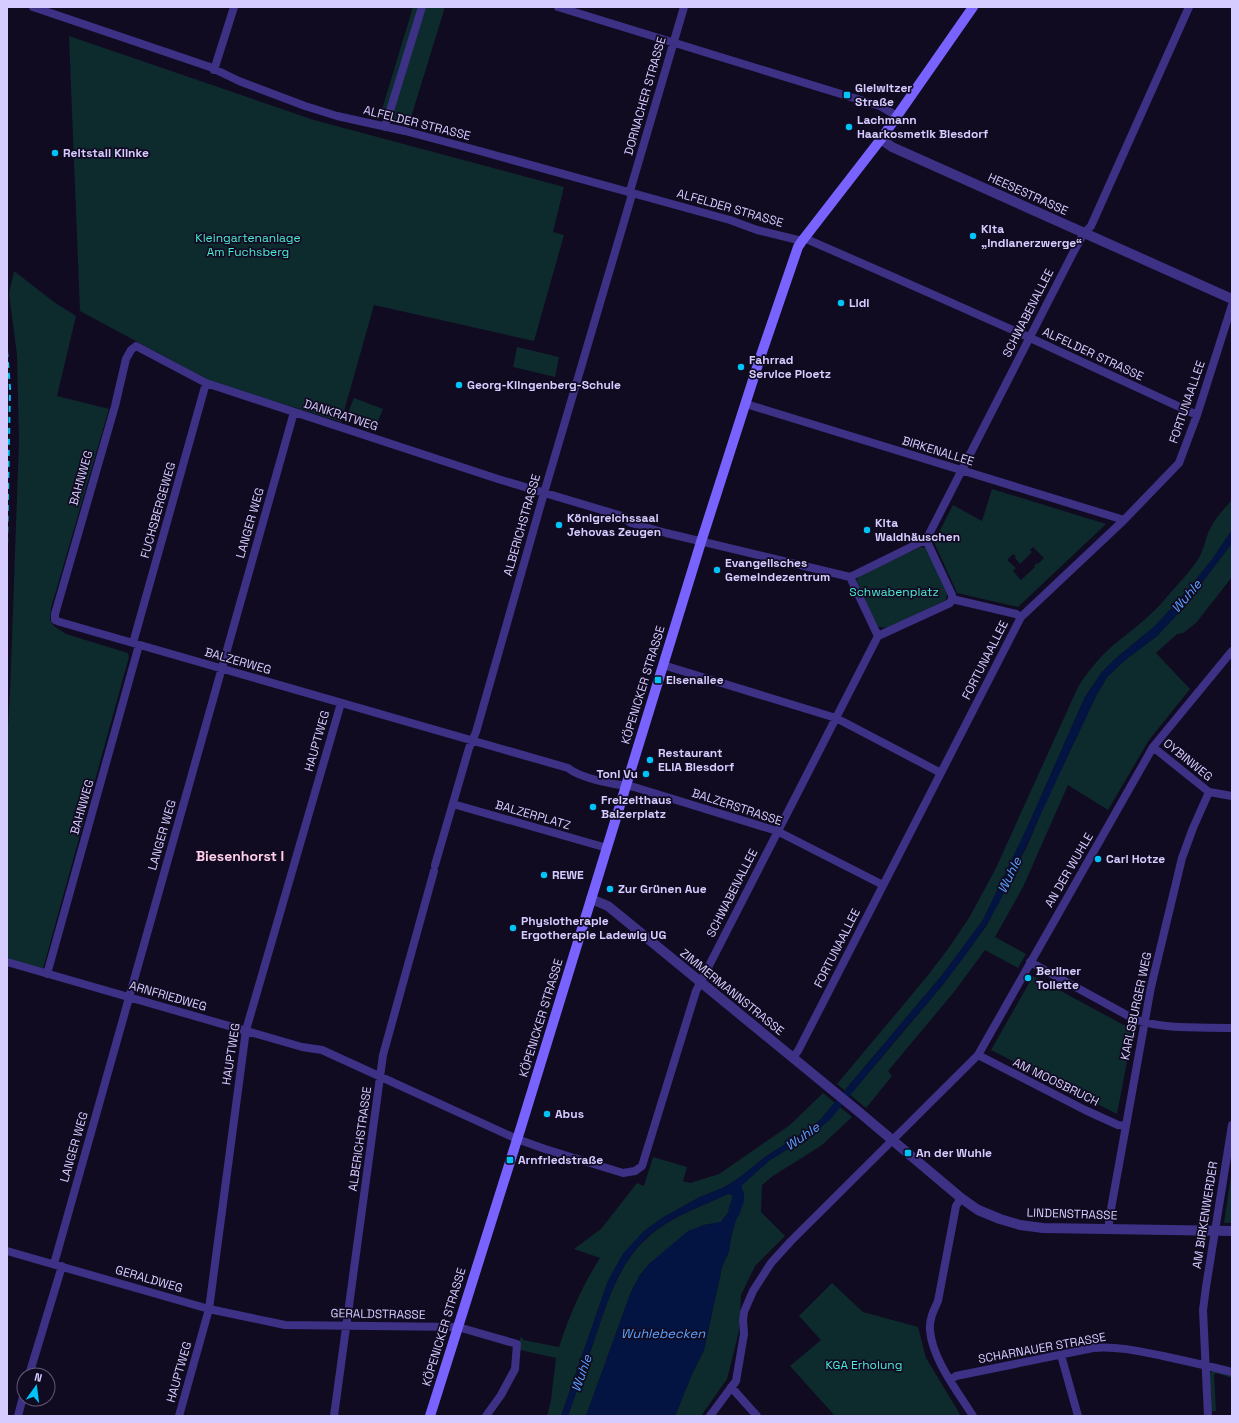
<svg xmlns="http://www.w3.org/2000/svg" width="1239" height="1423" viewBox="0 0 1239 1423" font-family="'Space Grotesk',sans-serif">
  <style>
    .green { fill: #0d2a2d; fill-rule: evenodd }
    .water { fill: #041442 }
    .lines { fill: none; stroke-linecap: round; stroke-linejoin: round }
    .river { stroke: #041442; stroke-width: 12 }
    .minor { stroke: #3d3186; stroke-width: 8 }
    .tertiary { stroke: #3d3186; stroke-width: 10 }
    .secondary { stroke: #7863ff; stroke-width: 10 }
    .rail { stroke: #00c4f7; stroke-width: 2; stroke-dasharray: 6 5; stroke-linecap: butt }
    .poi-dot { fill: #00c4f7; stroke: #110b22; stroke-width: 1.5 }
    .labels { text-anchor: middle; stroke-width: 3.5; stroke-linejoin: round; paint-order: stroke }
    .poi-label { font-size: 12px; font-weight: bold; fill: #d7ccff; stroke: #110b22; text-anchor: start }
    .street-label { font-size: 12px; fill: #d7ccff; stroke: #110b22 }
    .park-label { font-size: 12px; fill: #4cebd4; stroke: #110b22 }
    .water-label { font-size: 13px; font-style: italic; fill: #5aa1ff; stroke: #110b22 }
    .quarter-label { font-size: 14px; font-weight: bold; fill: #ffcee8; stroke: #110b22 }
  </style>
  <rect width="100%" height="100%" fill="#110b22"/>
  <!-- green -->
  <path class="green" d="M413 7H445L408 127 380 116Z
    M69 36 314 120 564 187 553 232 564 235 534 341 374 305 341 422 210 381 80 311Z
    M14 271 54 302 76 316 57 396 109 409 51 608 50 620 54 626 66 634 128 653 129 657 43 969 7 966V742L10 694 19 440 17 355 9 294Z
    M517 347 559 357 555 377 513 367Z
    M354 398 383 409 376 426 347 415Z
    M992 489 1106 524 1018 607 957 593 934 542 953 505 982 521ZM1033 547 1044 558 1038 564 1037 563 1034 566 1035 567 1021 580 1013 571 1016 568 1007 560 1013 554 1016 557 1015 558 1020 564 1032 552 1030 550Z
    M1232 500V530L1211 561 1180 599 1155 626 1115 659 1102 672 1085 697 1027 828 983 920 943 974 845 1090 850 1095 942 986 987 925 1027 846 1050 792 1097 694 1108 676 1125 660 1157 636 1183 608 1232 543V577L1196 623 1183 633 1177 634 1156 653 1190 689 1149 740 1108 810 1068 785 1023 887 995 937 1026 954 1018 968 985 950 954 992 888 1071 892 1076 866 1108 837 1084 925 979 948 949 969 918 996 868 1078 687C1087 673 1097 660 1109 649 1128 632 1150 618 1166 598 1177 585 1190 572 1199 558 1204 549 1205 539 1210 529 1215 518 1224 509 1232 500Z
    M921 547 927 548 947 593 946 600 887 628 879 627 877 625 856 581 860 575Z
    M1033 976 1133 1030 1117 1114 991 1050Z
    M823 1093 852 1117 822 1145 773 1176 762 1185 761 1212 785 1236 755 1266 741 1295 739 1331 727 1379 701 1416H675L692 1374 704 1350 722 1267 729 1251 731 1237 737 1214 730 1210 721 1222 704 1225 650 1263 640 1275 631 1292 586 1416H568C577 1390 586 1364 595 1338 609 1297 620 1257 658 1229 678 1214 705 1205 728 1194L733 1195 735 1200 731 1208 738 1211 742 1200V1185L770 1160 811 1135 834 1103 821 1119 809 1129 765 1157 739 1178 723 1188 700 1197 662 1218 644 1231 623 1254 608 1281 561 1416H547L551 1400 556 1358 520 1350V1337L523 1339V1340L559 1347C570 1314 581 1288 600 1258L574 1249 601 1229 637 1183 644 1186 653 1157 687 1167 683 1181 690 1183 719 1174 790 1125Z
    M1232 1170V1223H1224Z
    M832 1283 863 1312 918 1327 926 1358 961 1416H835L790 1366 821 1340 799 1316Z
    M1212 1371 1232 1375V1378L1216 1373 1214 1375 1216 1411H1209L1210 1373Z"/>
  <!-- water -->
  <path class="water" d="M1232 530V543L1183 608 1157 636 1125 660 1108 676 1097 694 999 903C973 950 939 990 904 1030 879 1060 854 1090 830 1120L811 1135 770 1160 742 1185V1200L738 1212 731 1208 735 1200 733 1195 728 1194C705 1205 678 1214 657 1229 620 1257 609 1297 595 1338 586 1364 577 1390 568 1416H561L608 1281 623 1254 644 1231 662 1218 700 1197 723 1188 739 1178 765 1157 809 1129 821 1119 943 974 983 920 1027 828 1085 697 1102 672 1115 659 1155 626 1180 599 1211 561Z
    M730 1210 738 1214 731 1237 729 1251 722 1267 704 1350 692 1374 675 1416H586L631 1292 640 1275 650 1263 688 1231 704 1225 721 1222Z"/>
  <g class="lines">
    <!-- river -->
    <path class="river" d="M734 1212 738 1200V1194"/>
    <!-- minor -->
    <path class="minor" d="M33 7 210 67 239 81 305 106 337 116 405 131 480 151 730 220 757 230 802 241
      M558 7 880 106 897 116
      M214 70 234 7
      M385 127 422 7
      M804 238 891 276 1026 336 1197 415
      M746 404 1124 520
      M921 542H925L928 544 952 595V599L950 603 878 636 850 577Z
      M925 542 1074 251 1084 233 1091 226 1189 7
      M850 577 666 533 631 523 622 516 498 479 206 383 136 346 131 350 126 359 115 406 55 614V620L60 622 568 768C581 779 617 785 634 787L777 831 883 885
      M952 599 1016 614 1021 617
      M133 643 206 383
      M663 665 836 718 941 773
      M1153 747 1209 792 1232 796
      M453 804 607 848
      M435 865 469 748 476 732 544 493 631 198 630 191 684 7
      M7 962 302 1047 322 1050 517 1139 545 1149 623 1173 635 1171 642 1166 696 991 878 636
      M1030 962 1134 1019C1165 1030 1200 1027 1232 1028
      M47 974 139 645
      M978 1055 1085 1110 1118 1125 1126 1126
      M792 1058 798 1051 1021 617 1124 520 1179 463 1197 415 1232 305
      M961 1198 956 1206 938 1301C934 1310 929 1319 930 1330 932 1359 958 1392 973 1416
      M1109 1229V1220L1151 987 1182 858 1193 828 1209 792
      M7 1251 209 1309 285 1325 458 1327 517 1344 515 1369 501 1395 486 1416
      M54 1264 294 412
      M1061 1355 1078 1416
      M29 1375 62 1266
      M950 1380 956 1376 1093 1348C1117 1346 1139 1351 1163 1356 1186 1361 1209 1366 1232 1372
      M731 1387 757 1416
      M18 1416 24 1393
      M179 1416 209 1309 246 1030 341 703
      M334 1416 383 1055 434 871
      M710 1416 736 1381 744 1334 743 1320 744 1312 753 1291 771 1263 791 1241 978 1055 1153 747 1232 651
      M1208 1416 1203 1310 1206 1287 1232 1125"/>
    <!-- tertiary -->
    <path class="tertiary" d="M881 139 892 147 1232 299
      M591 899 608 906 859 1112 961 1198 978 1210 1000 1219 1020 1225 1043 1228 1232 1231"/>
    <!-- secondary -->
    <path class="secondary" d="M430 1416 521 1127 701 542 761 355 798 247 802 241 881 139 973 7"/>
    <!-- rail -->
    <path class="rail" d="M7 351 10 388 7 546"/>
  </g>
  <!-- markers -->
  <g class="poi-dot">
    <rect x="843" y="91" width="8" height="8" rx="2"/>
    <circle cx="849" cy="127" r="4"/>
    <circle cx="55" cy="153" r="4"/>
    <circle cx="973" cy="236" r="4"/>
    <circle cx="841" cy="303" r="4"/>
    <circle cx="741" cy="367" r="4"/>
    <circle cx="459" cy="385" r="4"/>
    <circle cx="559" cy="525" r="4"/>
    <circle cx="867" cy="530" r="4"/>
    <circle cx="717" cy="570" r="4"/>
    <rect x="654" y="676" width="8" height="8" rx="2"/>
    <circle cx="650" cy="760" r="4"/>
    <circle cx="646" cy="774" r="4"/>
    <circle cx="593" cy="807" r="4"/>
    <circle cx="1098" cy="859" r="4"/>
    <circle cx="544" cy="875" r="4"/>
    <circle cx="610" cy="889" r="4"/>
    <circle cx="513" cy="928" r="4"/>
    <circle cx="1028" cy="978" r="4"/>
    <circle cx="547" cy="1114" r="4"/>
    <rect x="904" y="1149" width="8" height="8" rx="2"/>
    <rect x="506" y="1156" width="8" height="8" rx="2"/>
  </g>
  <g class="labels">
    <!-- poi labels -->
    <g class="poi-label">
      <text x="855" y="92">Gleiwitzer<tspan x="855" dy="14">Straße</tspan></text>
      <text x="857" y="124">Lachmann<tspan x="857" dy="14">Haarkosmetik Biesdorf</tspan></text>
      <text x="63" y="157">Reitstall Klinke</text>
      <text x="981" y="233">Kita<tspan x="981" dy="14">„Indianerzwerge“</tspan></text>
      <text x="849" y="307">Lidl</text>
      <text x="749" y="364">Fahrrad<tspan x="749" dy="14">Service Ploetz</tspan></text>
      <text x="467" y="389">Georg-Klingenberg-Schule</text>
      <text x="567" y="522">Königreichssaal<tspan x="567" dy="14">Jehovas Zeugen</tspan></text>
      <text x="875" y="527">Kita<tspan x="875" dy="14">Waldhäuschen</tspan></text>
      <text x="725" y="567">Evangelisches<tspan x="725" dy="14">Gemeindezentrum</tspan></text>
      <text x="666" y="684">Elsenallee</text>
      <text x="658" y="757">Restaurant<tspan x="658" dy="14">ELIA Biesdorf</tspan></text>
      <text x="638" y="778" text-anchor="end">Toni Vu</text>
      <text x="601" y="804">Freizeithaus<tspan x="601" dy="14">Balzerplatz</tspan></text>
      <text x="1106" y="863">Carl Hotze</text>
      <text x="552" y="879">REWE</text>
      <text x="618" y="893">Zur Grünen Aue</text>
      <text x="521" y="925">Physiotherapie<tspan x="521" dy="14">Ergotherapie Ladewig UG</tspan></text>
      <text x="1036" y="975">Berliner<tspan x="1036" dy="14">Toilette</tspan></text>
      <text x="555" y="1118">Abus</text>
      <text x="916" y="1157">An der Wuhle</text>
      <text x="518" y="1164">Arnfriedstraße</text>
    </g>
    <!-- street labels -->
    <g class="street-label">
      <text transform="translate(645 96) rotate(-74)" y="4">DORNACHER STRASSE</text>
      <text transform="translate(417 123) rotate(14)" y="4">ALFELDER STRASSE</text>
      <text transform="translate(1028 194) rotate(24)" y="4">HEESESTRASSE</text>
      <text transform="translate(730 208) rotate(16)" y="4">ALFELDER STRASSE</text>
      <text transform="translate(1028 313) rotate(-63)" y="4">SCHWABENALLEE</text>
      <text transform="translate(1093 354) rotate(25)" y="4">ALFELDER STRASSE</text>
      <text transform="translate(1187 402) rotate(-71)" y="4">FORTUNAALLEE</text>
      <text transform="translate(341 415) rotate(18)" y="4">DANKRATWEG</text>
      <text transform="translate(938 451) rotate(17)" y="4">BIRKENALLEE</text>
      <text transform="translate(81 478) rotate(-74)" y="4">BAHNWEG</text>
      <text transform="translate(158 510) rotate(-74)" y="4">FUCHSBERGEWEG</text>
      <text transform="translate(250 523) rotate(-74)" y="4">LANGER WEG</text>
      <text transform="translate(522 525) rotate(-74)" y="4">ALBERICHSTRASSE</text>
      <text transform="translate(985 660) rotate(-63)" y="4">FORTUNAALLEE</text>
      <text transform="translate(238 661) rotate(16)" y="4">BALZERWEG</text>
      <text transform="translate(643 685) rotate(-73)" y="4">KÖPENICKER STRASSE</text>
      <text transform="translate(317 741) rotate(-74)" y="4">HAUPTWEG</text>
      <text transform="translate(1188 760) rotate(39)" y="4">OYBINWEG</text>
      <text transform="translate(82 807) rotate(-74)" y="4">BAHNWEG</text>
      <text transform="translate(737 807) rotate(18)" y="4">BALZERSTRASSE</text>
      <text transform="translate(533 815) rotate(16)" y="4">BALZERPLATZ</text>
      <text transform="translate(162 835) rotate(-74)" y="4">LANGER WEG</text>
      <text transform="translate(1069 870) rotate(-60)" y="4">AN DER WUHLE</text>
      <text transform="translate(732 893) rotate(-63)" y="4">SCHWABENALLEE</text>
      <text transform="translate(837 948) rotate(-63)" y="4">FORTUNAALLEE</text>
      <text transform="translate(732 992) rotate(39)" y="4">ZIMMERMANNSTRASSE</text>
      <text transform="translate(168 996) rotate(16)" y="4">ARNFRIEDWEG</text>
      <text transform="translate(1136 1006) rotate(-78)" y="4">KARLSBURGER WEG</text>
      <text transform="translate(541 1018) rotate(-73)" y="4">KÖPENICKER STRASSE</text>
      <text transform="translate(231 1054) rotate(-81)" y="4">HAUPTWEG</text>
      <text transform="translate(1056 1082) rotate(26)" y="4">AM MOOSBRUCH</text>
      <text transform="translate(360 1139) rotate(-82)" y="4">ALBERICHSTRASSE</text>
      <text transform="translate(74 1147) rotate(-74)" y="4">LANGER WEG</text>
      <text transform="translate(1072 1214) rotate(2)" y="4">LINDENSTRASSE</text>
      <text transform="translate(1205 1215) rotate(-81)" y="4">AM BIRKENWERDER</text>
      <text transform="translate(149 1279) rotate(16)" y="4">GERALDWEG</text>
      <text transform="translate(378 1314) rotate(1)" y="4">GERALDSTRASSE</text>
      <text transform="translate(444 1327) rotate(-73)" y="4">KÖPENICKER STRASSE</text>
      <text transform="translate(1042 1348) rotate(-10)" y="4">SCHARNAUER STRASSE</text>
      <text transform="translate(179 1372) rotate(-74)" y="4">HAUPTWEG</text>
    </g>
    <!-- park labels -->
    <g class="park-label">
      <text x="248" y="242">Kleingartenanlage<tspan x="248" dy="14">Am Fuchsberg</tspan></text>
      <text x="894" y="596">Schwabenplatz</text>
      <text x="864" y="1369">KGA Erholung</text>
    </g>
    <!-- water labels -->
    <g class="water-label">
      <text transform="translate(1186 596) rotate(-50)" y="5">Wuhle</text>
      <text transform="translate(1009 875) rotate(-64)" y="5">Wuhle</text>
      <text transform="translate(802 1136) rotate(-35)" y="5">Wuhle</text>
      <text x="663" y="1338">Wuhlebecken</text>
      <text transform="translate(581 1373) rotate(-71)" y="5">Wuhle</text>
    </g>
    <!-- quarter labels -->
    <g class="quarter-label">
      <text x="240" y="861">Biesenhorst I</text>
    </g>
  </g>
  <!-- border -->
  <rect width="1239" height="1423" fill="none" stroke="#d7ccff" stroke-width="16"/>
  <!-- north arrow -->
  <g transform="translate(36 1387) rotate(14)"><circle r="19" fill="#110b22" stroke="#60587a"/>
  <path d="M0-3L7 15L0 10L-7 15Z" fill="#00c4f7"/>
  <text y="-6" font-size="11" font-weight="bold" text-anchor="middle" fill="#d7ccff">N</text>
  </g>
</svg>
